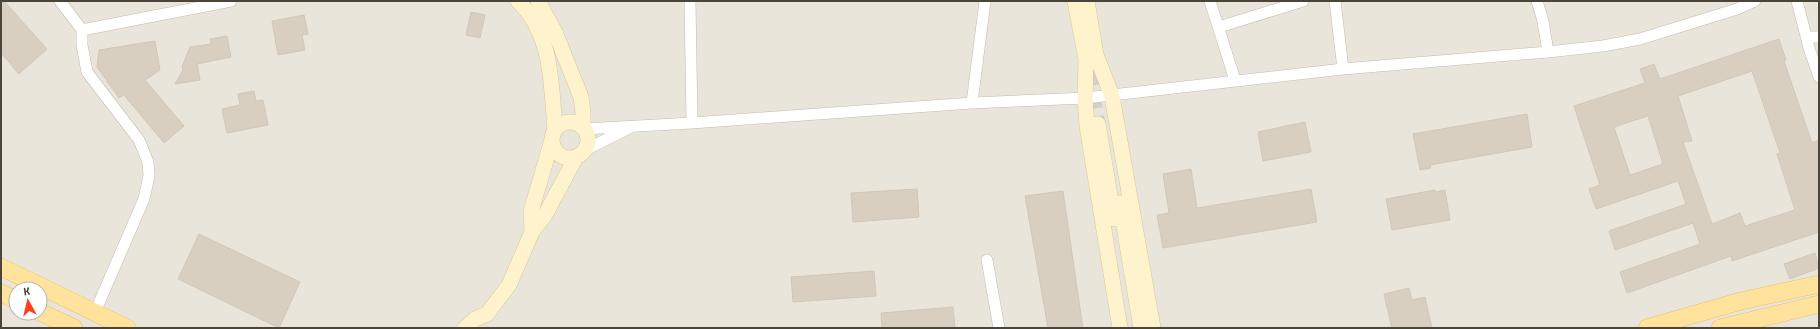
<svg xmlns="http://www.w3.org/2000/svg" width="1820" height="329" viewBox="0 0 1820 329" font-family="'Titillium Web',sans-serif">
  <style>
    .residential { fill: #eae5da; fill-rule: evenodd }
    .building { fill: #d8cfc1; stroke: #d3c7b4; fill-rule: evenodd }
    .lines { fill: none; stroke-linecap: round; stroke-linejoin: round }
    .secondary-tunnel { stroke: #d4d0c8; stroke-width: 15; stroke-dasharray: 15 8; stroke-linecap: butt }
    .street-casing { stroke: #c2bbae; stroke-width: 12 }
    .secondary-casing { stroke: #d6c79b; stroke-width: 16 }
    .primary-casing { stroke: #e6c16a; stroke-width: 18 }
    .street { stroke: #fff; stroke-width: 11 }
    .secondary { stroke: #fff3cd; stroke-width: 15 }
    .primary { stroke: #ffe39c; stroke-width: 17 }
  </style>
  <rect width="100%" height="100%" fill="#f6f3ec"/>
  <!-- residential -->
  <path class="residential" d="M1 1H1819V328H1ZM16 289H40V313H16Z"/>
  <!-- building -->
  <path class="building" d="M1 1H4L47 49 19 74 1 53Z
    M471 12 485 15 480 38 466 35Z
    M304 15 308 34 302 35 305 50 278 55 272 21Z
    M227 36 231 57 197 64 200 80 175 84 183 70 182 67 190 47 211 44 210 39Z
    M1779 39 1786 60 1784 61 1812 143 1819 140V232L1732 261 1731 256 1627 293 1620 272 1700 244 1693 223 1615 250 1609 231 1686 204 1678 181 1596 209 1589 189 1600 185 1574 106 1645 83 1640 69 1654 64 1660 79ZM1752 71 1780 153 1777 154 1795 210 1745 226 1740 213 1712 224 1683 142 1692 141 1678 96ZM1648 116 1663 164 1630 175 1614 127Z
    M155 41 160 70 145 80 184 126 164 143 124 95 119 98 97 67 99 50Z
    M254 91 256 101 263 100 268 125 227 133 222 109 240 105 238 94Z
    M1527 114 1532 147 1430 165 1431 168 1420 170 1413 134Z
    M1305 122 1311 152 1263 161 1258 132Z
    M1191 169 1197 208 1311 189 1317 222 1163 248 1157 215 1169 213 1163 174Z
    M917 189 919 217 853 222 851 193Z
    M1435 190V192L1445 190 1450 220 1392 230 1386 199Z
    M1063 191 1082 322 1083 328H1048L1025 196Z
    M199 234 300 282 279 328 178 279Z
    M1815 253 1819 268 1790 279 1784 264Z
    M874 271 876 296 793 302 791 277Z
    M1409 288 1412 300 1425 297 1432 328H1392L1384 294Z
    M953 307 955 328H882L881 313Z"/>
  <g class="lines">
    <!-- secondary-tunnel -->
    <path class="secondary-tunnel" d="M1089 71 1098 124"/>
    <!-- street casing -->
    <g class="street-casing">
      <path id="street" d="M60 1 82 30 231 1
        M690 1 692 123
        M1210 1 1235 80
        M1335 1 1343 69
        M1537 1 1543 21 1548 52
        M1797 1 1809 48 1819 77
        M1219 27 1303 1
        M82 30V45L87 72 139 140 148 162 149 176 144 199 95 312
        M1806 37H1819
        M972 103 985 1
        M584 129 692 123 972 103 1085 98 1343 69 1548 52 1603 46 1640 39 1737 9 1755 1
        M585 150 631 127
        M987 260 999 328"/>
    </g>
    <!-- secondary casing -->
    <g class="secondary-casing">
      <path id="secondary" d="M518 1C553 35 551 84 555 130
        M538 1 555 32 581 97 583 113V128
        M1075 1 1086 59 1085 98 1087 126 1120 328
        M1087 1 1096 55 1112 96 1153 328
        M552 140a18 18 0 1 1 36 0a18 18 0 1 1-36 0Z
        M1098 124 1114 219
        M1120 203 1141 328
        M532 232 531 211 552 140
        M465 328 475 319 487 314 509 285 532 232 545 215 576 157"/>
    </g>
    <!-- primary casing -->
    <g class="primary-casing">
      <path id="primary" d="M1 267 127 328
        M1 293 16 300
        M40 312 74 328
        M1647 328 1741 301 1819 284
        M1720 328 1819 304"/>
    </g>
    <!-- street -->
    <use href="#street" class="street"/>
    <!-- secondary -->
    <use href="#secondary" class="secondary"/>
    <!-- primary -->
    <use href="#primary" class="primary"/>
  </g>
  <!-- border -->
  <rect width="1820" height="329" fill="none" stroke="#4b4439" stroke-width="4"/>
  <!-- north arrow -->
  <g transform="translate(28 301) rotate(352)"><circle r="19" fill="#ffffff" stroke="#b7b4b0"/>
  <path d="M0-3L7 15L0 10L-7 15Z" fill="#fc3f1d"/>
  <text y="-6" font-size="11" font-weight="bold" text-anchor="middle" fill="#4b4439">K</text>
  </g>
</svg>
